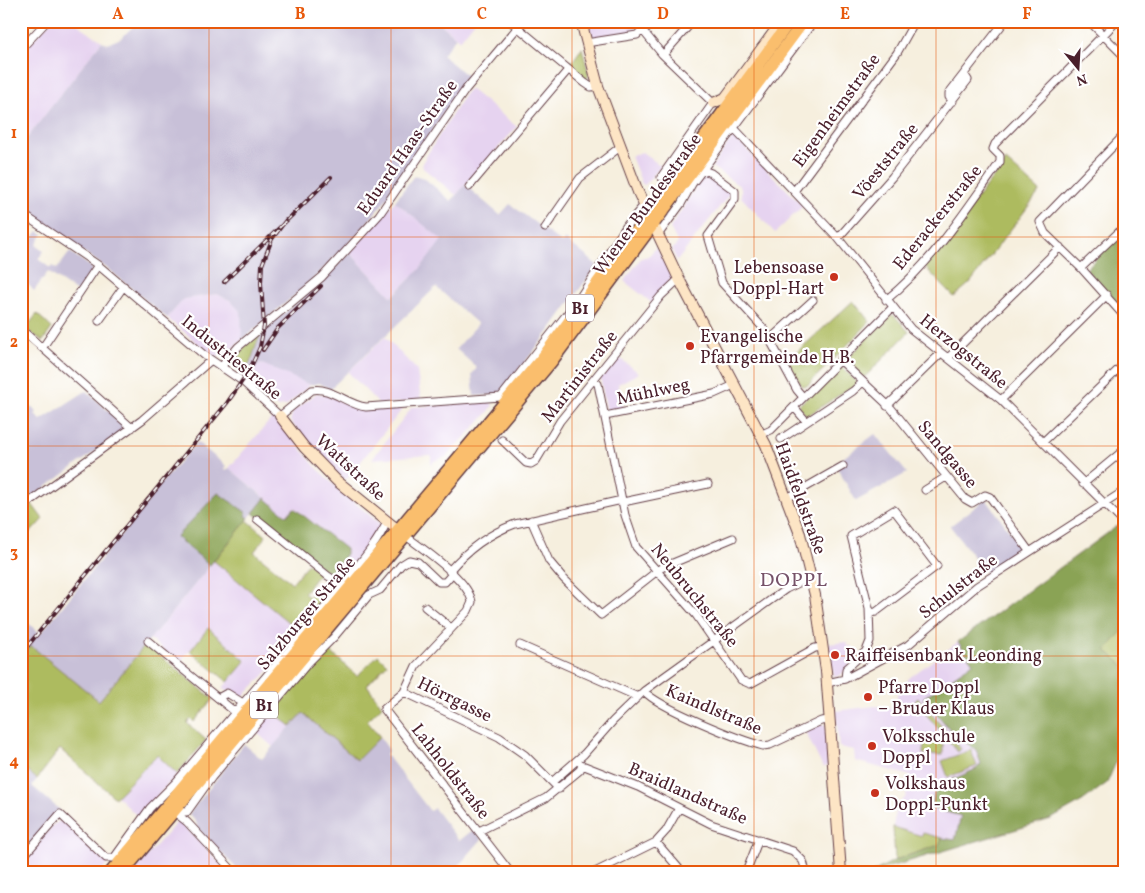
<svg xmlns="http://www.w3.org/2000/svg" width="1145" height="893" viewBox="0 0 1145 893" font-family="Vollkorn,serif">
  <style>
    .built { fill: #e6d3f0 }
    .industrial { fill: #c8c0d8 }
    .green { fill: #adbb5e; stroke: #7c6d44 }
    .forest { fill: #8aa355; stroke: #6a6140 }
    .lines { fill: none; stroke-linecap: round; stroke-linejoin: round }
    .street-casing { stroke: #643e46; stroke-width: 9 }
    .secondary-casing { stroke: #643e46; stroke-width: 12 }
    .primary-casing { stroke: #643e46; stroke-width: 14 }
    .street { stroke: #fff; stroke-width: 7 }
    .secondary { stroke: #fde5c5; stroke-width: 10 }
    .primary { stroke: #fabe6d; stroke-width: 11 }
    .rail-casing { stroke: #4a1f2b; stroke-width: 4 }
    .rail { stroke: #fff; stroke-width: 2; stroke-dasharray: 5.5; stroke-linecap: butt }
    .grid { fill: none; stroke: #e8590c; stroke-width: 1; stroke-opacity: 0.55 }
    .poi-dot { fill: #c8321e; stroke: #fff; stroke-width: 2 }
    .labels { text-anchor: middle; stroke-width: 4.5; stroke-linejoin: round; paint-order: stroke }
    .shield { fill: #fff; stroke: #80626b; stroke-width: 1 }
    .shield-label { font-size: 16px; font-weight: bold; fill: #4a1f2b }
    .street-label { font-size: 18px; fill: #4a1f2b; stroke: #fff }
    .poi-label { font-size: 18px; fill: #4a1f2b; stroke: #fff; text-anchor: start }
    .quarter-label { font-size: 20px; letter-spacing: 1px; fill: #765269; stroke: #fff }
    .neatline { fill: none; stroke: #e8590c; stroke-width: 2 }
    .grid-label { font-size: 16px; text-anchor: middle; font-weight: bold; fill: #e8590c }
  </style>
  <rect width="100%" height="100%" fill="#fff"/>
  <filter id="ink" filterUnits="userSpaceOnUse"><feTurbulence type="fractalNoise" baseFrequency=".02" numOctaves="2"/><feDisplacementMap in="SourceGraphic" scale="10" xChannelSelector="R" yChannelSelector="G"/><feConvolveMatrix kernelMatrix="1 2 1 2 8 2 1 2 1" color-interpolation-filters="sRGB"/></filter>
  <filter id="wash" filterUnits="userSpaceOnUse"><feTurbulence type="fractalNoise" baseFrequency=".0096" numOctaves="4" result="noise"/><feDisplacementMap in="SourceGraphic" scale="20" xChannelSelector="R" yChannelSelector="G"/><feGaussianBlur stdDeviation="1.12" result="paint"/><feColorMatrix in="noise" values="0 0 0 0 0 0 0 0 0 0 0 0 0 0 0 0 0 1.4 0 .05"/><feComposite in="paint" operator="in"/></filter>
  <g filter="url(#wash)">
    <rect width="100%" height="100%" fill="#f6efde"/>
    <!-- built -->
    <path class="built" d="M51 21H73L102 41 21 146V53Z
      M437 21H475L460 40Z
      M588 21H631L637 30 635 33 592 40Z
      M470 89 517 127 456 195 423 168 422 163 466 92Z
      M734 137 803 206 775 233 741 197V187L712 167 728 143Z
      M642 152 661 166 645 185 642 184 631 156Z
      M709 175 732 191 677 261 672 250 678 243 670 228 702 178Z
      M395 201 443 240 419 270 392 297 350 253Z
      M656 247 672 277 652 303 624 281 641 258 649 256Z
      M217 294 230 300 238 307 241 312 243 336 242 340 227 353 214 357 167 318 184 299Z
      M385 337 417 370 421 401 379 404 348 372Z
      M617 356 639 373 618 384 624 410 607 413 600 377Z
      M260 363 281 371 310 385 286 406 277 407 247 380Z
      M317 393 330 396 359 410 404 407 347 479H343L324 462 290 421 293 411Z
      M490 401 493 406 486 415 446 457 434 461 431 466V456L429 455 372 459 412 407Z
      M272 418 280 422 314 465 333 484 381 525V529L346 572 338 566 346 549 339 543 295 508 287 516 229 468Z
      M214 561 299 631 270 669 242 698 231 691 222 689 245 661 209 628 179 663 150 639Z
      M847 642V646H851L856 657 841 675 834 677 828 644Z
      M958 642 973 663 977 750 981 759V764L976 769 936 787 962 816 955 841 923 833 922 836 893 827 896 810 899 811 902 800 905 798 911 776 855 761 854 750 839 747 836 711 875 706 894 708 898 692 909 678Z
      M272 711 291 726 273 747 255 731Z
      M822 724 826 725 828 765 823 768 805 731Z
      M157 755 177 774 138 817 117 796Z
      M60 821 65 822 104 860 109 862 101 872H21V863L53 825Z
      M178 821 200 842 228 872H133Z"/>
    <!-- industrial -->
    <path class="industrial" d="M139 21H437L456 37 442 55 470 78 449 106 388 197 358 234 310 282 242 340 241 312 230 300 217 294 184 299 167 318 111 271 21 209V146L102 41 107 44 121 38Z
      M417 176 424 178 451 201 465 185 500 215 510 204 562 243 565 239 597 265 550 330 499 395 474 396 472 374 477 368 456 349 478 324 436 287 330 389 319 383 310 385 260 363 247 380 242 376 250 363 261 332 306 295 350 253 392 297 419 270 442 240 395 201 413 177Z
      M38 231 43 234 36 245 44 251 38 259 50 268 52 266 57 269 70 252 91 267 92 270 77 292 48 272 34 291 21 276V251Z
      M86 391 123 424 125 430 21 505V398L37 412 35 415 41 420Z
      M875 434 907 473 856 501 835 464Z
      M197 442 226 466 224 469 226 471 229 468 265 498 214 561 99 701 31 646 21 657V616L40 634 142 509 156 489Z
      M986 499 1023 549 1022 552 988 575 950 526Z
      M303 712 357 760 380 737 389 750 386 754 430 811 434 808 459 841 474 829 482 839 453 872H240L198 829 196 822 189 814 244 744 262 759Z
      M21 766 37 779 32 786 60 810 21 856Z"/>
    <!-- green -->
    <path class="green" d="M582 48 589 75 586 80 569 66Z
      M1006 161 1040 191 970 283 954 297 924 266Z
      M853 301 870 322 807 386H802L787 361Z
      M37 314 52 328 43 341 25 329Z
      M890 315 895 316 909 332 863 379 846 361 847 359Z
      M261 332 250 363 242 376 235 366 236 354Z
      M841 366 858 383 852 389 850 388 807 416 798 406Z
      M31 503 43 519 31 532 27 529 21 537V511Z
      M247 520 266 536 254 552 292 583 308 563 320 572 304 593 309 597 315 590 327 600 299 631 214 561Z
      M208 628 246 661 228 682 190 651Z
      M1124 629V666L1105 650Z
      M146 644 213 699 194 722 191 719 187 723 206 740 177 774 157 755 115 798 60 749 37 779 21 766V657L31 646 99 701Z
      M330 647 331 652 357 676 378 655 387 664 367 685 382 706 367 721 380 737 357 760 303 713 291 726 272 711Z
      M918 698 961 749 958 752 915 701Z
      M924 742 943 743V755L923 754Z
      M971 750 977 766 948 777 942 761Z
      M893 827 922 836 923 833 942 838 940 845 895 860Z"/>
    <!-- forest -->
    <path class="forest" d="M1124 229V312L1087 271V268Z
      M218 493 247 513 245 515 249 518 210 565 176 537Z
      M265 498 287 516 294 508 346 549V554L338 565 346 572 332 575 323 570 253 513Z
      M1120 524 1124 527V629L1106 650 1124 666V744L1107 783 1081 802 1051 819 873 872 895 860 939 845 942 838 955 840 961 816 931 808 936 787 976 769 981 764 976 750 953 733 923 698 973 663 958 642Z"/>
  </g>
  <g filter="url(#ink)">
    <g class="lines">
      <!-- street casing -->
      <g class="street-casing">
        <path id="street" d="M510 21 585 83 591 87 598 86
          M635 21 662 54 713 103 661 177
          M1089 21 1124 56
          M586 43 637 35 642 30
          M21 49 47 21
          M663 55 693 21
          M953 101 949 97V93L1005 21
          M734 128 838 238 911 329 1001 400 1124 523
          M1124 135 1040 222 1045 233 1081 268 1124 316
          M703 170 711 173 735 191V199L708 236 722 283 764 329 797 390 803 397
          M469 187 568 70
          M795 190 897 53 915 21
          M21 213 98 265 204 355 242 381 280 416 312 390C330 386 347 405 366 407L501 397 578 300 627 225 644 205
          M545 228 580 178 620 147
          M658 235 681 204 692 184 814 21
          M838 238 892 177 968 80 964 74
          M1081 268 1124 227
          M886 300C931 264 967 209 1000 162V156L993 149 995 144 1117 21
          M99 321 124 286
          M21 329 132 428
          M769 340 813 300
          M43 347 98 265
          M948 358 1060 247
          M840 360 891 408 965 499 972 503 985 495 990 497 1029 551
          M221 367 238 347 322 277 379 215 466 89 523 21
          M594 380 598 384 625 515 636 547 696 615 741 680 750 684 815 648 823 647
          M1001 400 1107 295
          M887 406 941 353
          M794 407 806 421
          M605 416 714 394 734 385
          M760 435 771 430 892 308
          M781 439 853 391 863 382
          M502 440 526 463 531 464 536 461 560 421 661 296 679 279
          M1043 442 1124 364
          M1083 484 1124 450
          M925 490 946 477
          M787 498 843 466
          M623 502 708 484
          M21 508 142 420 211 360
          M257 519 328 576 342 585
          M531 520 549 561 564 579 601 615 661 568 733 538
          M406 536C424 550 468 579 472 602L468 611 416 666 404 692 499 737 525 755 559 789
          M449 571C468 549 488 534 515 524L622 500
          M425 607 451 628
          M148 641 235 712
          M520 645 638 697
          M845 679 846 669 866 651 870 641 869 608 851 536 894 510 937 566 876 612 870 613
          M827 683 845 679 908 645 977 586 1124 491
          M644 691C659 708 740 740 763 746L770 745 821 721 830 720
          M404 692 384 709 510 872
          M218 698 227 693 243 703
          M578 760 582 765 638 787 711 824 793 851 803 861 806 872
          M552 782 584 754 613 721 644 691 786 589 811 577
          M173 811 187 822 234 872
          M174 811 187 812 212 777 308 663 334 637 369 595 380 590 401 565 409 560 418 562 439 582H445L452 574
          M479 831 546 798 580 770 582 765
          M656 842 682 872
          M21 859 60 814 106 858H114L150 808 176 782 331 600C349 574 374 550 387 522
          M595 872 656 842 666 831 679 808
          M746 872 759 839"/>
      </g>
      <!-- secondary casing -->
      <g class="secondary-casing">
        <path id="secondary" d="M581 21 598 86 638 192 679 279 766 445 800 534 815 595 826 671 841 872
          M713 103 725 98 782 21
          M280 416 304 447 337 481 403 534"/>
      </g>
      <!-- primary casing -->
      <g class="primary-casing">
        <path id="primary" d="M111 872 542 358 790 21
          M123 872 551 362 804 21"/>
      </g>
      <!-- street -->
      <use href="#street" class="street"/>
      <!-- secondary -->
      <use href="#secondary" class="secondary"/>
      <!-- primary -->
      <use href="#primary" class="primary"/>
      <!-- rail casing -->
      <g class="rail-casing">
        <path id="rail" d="M224 282 331 177
          M263 350 278 328 321 286
          M21 654 227 403 249 371 260 347 264 326 261 283 262 265 272 239 286 220"/>
      </g>
      <!-- rail -->
      <use href="#rail" class="rail"/>
    </g>
  </g>
  <!-- grid -->
  <path class="grid" d="M209 21V872M391 21V872M572 21V872M754 21V872M936 21V872M21 237H1124M21 446H1124M21 656H1124"/>
  <!-- markers -->
  <g class="poi-dot">
    <circle cx="834" cy="277" r="5"/>
    <circle cx="690" cy="346" r="5"/>
    <circle cx="835" cy="655" r="5"/>
    <circle cx="868" cy="697" r="5"/>
    <circle cx="872" cy="746" r="5"/>
    <circle cx="875" cy="793" r="5"/>
  </g>
  <g class="labels">
    <!-- shield labels -->
    <g class="shield">
      <rect x="566" y="294.5" width="28" height="27" rx="4"/>
      <rect x="250" y="691.5" width="28" height="27" rx="4"/>
    </g>
    <g class="shield-label">
      <text x="580" y="314">B1</text>
      <text x="264" y="711">B1</text>
    </g>
    <!-- street labels -->
    <g class="street-label">
      <text transform="translate(836 110) rotate(-54)" y="6">Eigenheimstraße</text>
      <text transform="translate(407 147) rotate(-55)" y="6">Eduard Haas-Straße</text>
      <text transform="translate(885 161) rotate(-51)" y="6">Vöeststraße</text>
      <text transform="translate(647 204) rotate(-54)" y="6">Wiener Bundesstraße</text>
      <text transform="translate(937 217) rotate(-51)" y="6">Ederackerstraße</text>
      <text transform="translate(964 351) rotate(39)" y="6">Herzogstraße</text>
      <text transform="translate(232 357) rotate(39)" y="6">Industriestraße</text>
      <text transform="translate(579 376) rotate(-52)" y="6">Martinistraße</text>
      <text transform="translate(653 391) rotate(-12)" y="6">Mühlweg</text>
      <text transform="translate(948 454) rotate(50)" y="6">Sandgasse</text>
      <text transform="translate(351 467) rotate(43)" y="6">Wattstraße</text>
      <text transform="translate(801 498) rotate(70)" y="6">Haidfeldstraße</text>
      <text transform="translate(958 586) rotate(-38)" y="6">Schulstraße</text>
      <text transform="translate(695 595) rotate(51)" y="6">Neubruchstraße</text>
      <text transform="translate(306 613) rotate(-50)" y="6">Salzburger Straße</text>
      <text transform="translate(455 699) rotate(26)" y="6">Hörrgasse</text>
      <text transform="translate(714 709) rotate(23)" y="6">Kaindlstraße</text>
      <text transform="translate(451 771) rotate(52)" y="6">Lahholdstraße</text>
      <text transform="translate(688 793) rotate(24)" y="6">Braidlandstraße</text>
    </g>
    <!-- poi labels -->
    <g class="poi-label">
      <text x="824" y="273" text-anchor="end">Lebensoase<tspan x="824" dy="21">Doppl-Hart</tspan></text>
      <text x="700" y="342">Evangelische<tspan x="700" dy="21">Pfarrgemeinde H.B.</tspan></text>
      <text x="845" y="661">Raiffeisenbank Leonding</text>
      <text x="878" y="693">Pfarre Doppl<tspan x="878" dy="21">– Bruder Klaus</tspan></text>
      <text x="882" y="742">Volksschule<tspan x="882" dy="21">Doppl</tspan></text>
      <text x="885" y="789">Volkshaus<tspan x="885" dy="21">Doppl-Punkt</tspan></text>
    </g>
    <!-- quarter labels -->
    <g class="quarter-label">
      <text x="794" y="586">DOPPL</text>
    </g>
  </g>
  <!-- margin -->
  <rect width="1145" height="893" fill="none" stroke="#fff" stroke-width="55"/>
  <!-- north arrow -->
  <g transform="translate(1078 68) rotate(162)" stroke="#ffffff" stroke-width="4" paint-order="stroke">
  <path d="M0-4L9 19L0 12L-9 19Z" fill="#4a1f2b"/>
  <text y="-8" font-size="14" font-weight="bold" text-anchor="middle" fill="#4a1f2b">N</text>
  </g>
  <rect x="28" y="28" width="1090" height="838" class="neatline"/>
  <g class="grid-label">
    <text x="118" y="19">A</text>
    <text x="300" y="19">B</text>
    <text x="482" y="19">C</text>
    <text x="663" y="19">D</text>
    <text x="845" y="19">E</text>
    <text x="1027" y="19">F</text>
    <text x="14" y="138">1</text>
    <text x="14" y="347">2</text>
    <text x="14" y="557">3</text>
    <text x="14" y="766">4</text>
  </g>
</svg>
